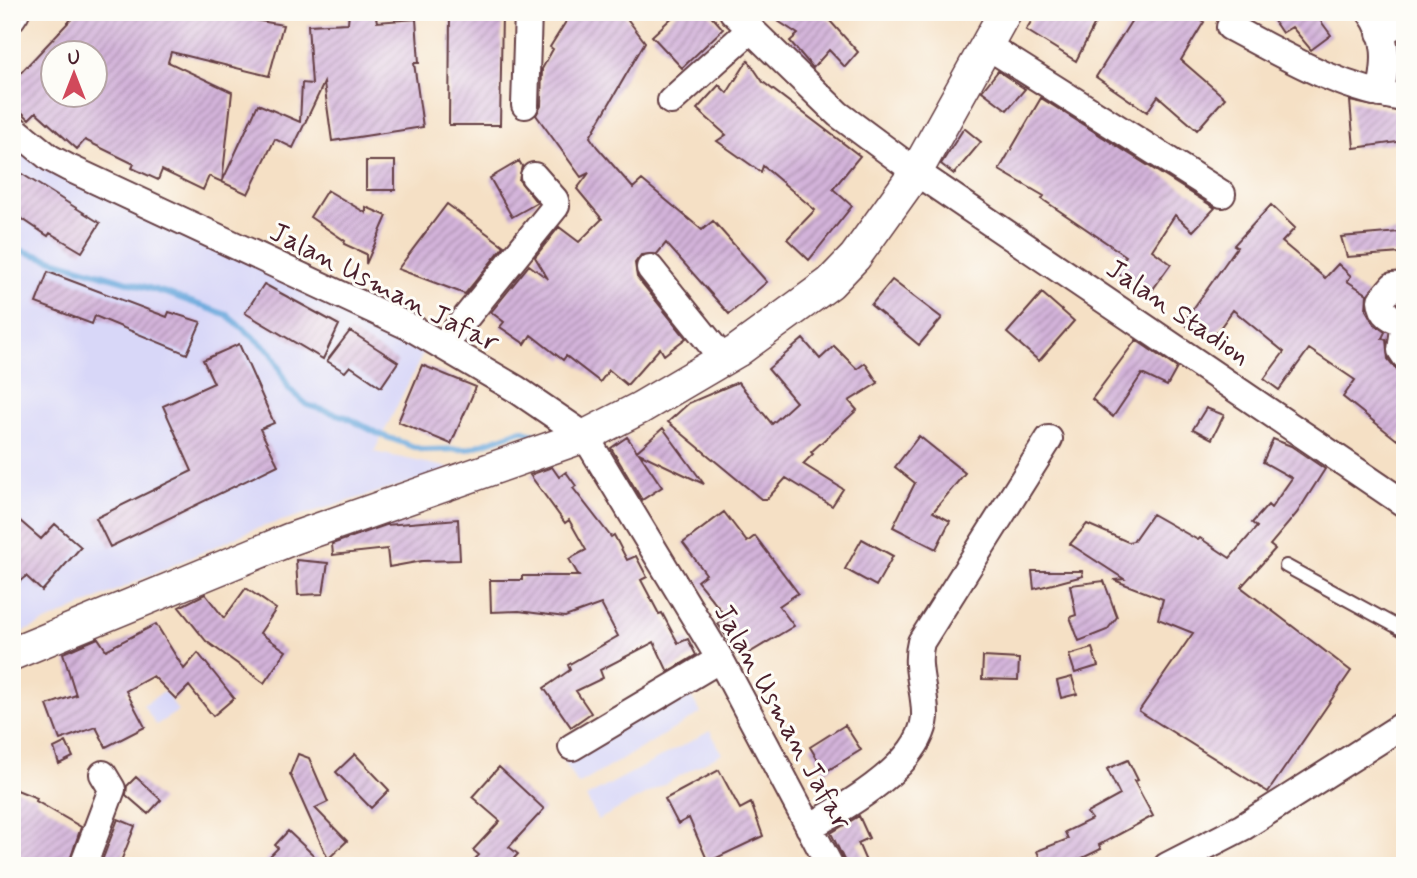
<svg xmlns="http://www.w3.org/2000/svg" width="1417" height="878" viewBox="0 0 1417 878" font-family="Mynerve,sans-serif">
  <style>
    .built { fill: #d8d7f8 }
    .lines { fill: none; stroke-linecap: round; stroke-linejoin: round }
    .stream { stroke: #6ba9dd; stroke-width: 6 }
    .building { fill: url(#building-hatch); fill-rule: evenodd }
    .service-casing { stroke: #643c42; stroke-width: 16 }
    .minor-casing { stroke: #643c42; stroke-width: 30 }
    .tertiary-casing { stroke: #643c42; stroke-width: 35 }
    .service { stroke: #fff; stroke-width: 12 }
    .minor { stroke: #fff; stroke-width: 26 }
    .tertiary { stroke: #fff; stroke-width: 32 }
    .labels { text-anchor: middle; stroke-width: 6; stroke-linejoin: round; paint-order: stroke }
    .street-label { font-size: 28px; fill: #4a1f2b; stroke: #fdfcf7 }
  </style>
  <defs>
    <pattern id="building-hatch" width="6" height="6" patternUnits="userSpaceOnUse" patternTransform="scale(1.75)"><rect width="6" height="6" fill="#d3b3da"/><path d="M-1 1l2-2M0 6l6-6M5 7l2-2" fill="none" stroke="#ad91b1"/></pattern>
  </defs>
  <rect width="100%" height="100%" fill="#fdfcf7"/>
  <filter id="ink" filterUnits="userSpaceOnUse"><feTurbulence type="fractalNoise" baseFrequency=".0143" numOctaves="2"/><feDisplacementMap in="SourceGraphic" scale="14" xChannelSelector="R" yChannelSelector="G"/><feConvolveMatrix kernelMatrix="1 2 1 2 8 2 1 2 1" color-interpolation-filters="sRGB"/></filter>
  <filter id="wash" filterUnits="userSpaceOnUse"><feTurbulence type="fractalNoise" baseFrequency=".00686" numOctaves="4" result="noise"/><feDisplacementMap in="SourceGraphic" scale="28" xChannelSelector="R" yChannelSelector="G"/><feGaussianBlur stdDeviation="1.57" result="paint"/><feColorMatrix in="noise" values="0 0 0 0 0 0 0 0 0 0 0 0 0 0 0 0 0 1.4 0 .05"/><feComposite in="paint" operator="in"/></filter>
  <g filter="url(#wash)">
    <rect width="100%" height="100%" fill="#f5e0c5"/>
    <!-- built -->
    <path class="built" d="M12 136 427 346 374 452 455 469 252 530 12 637Z
      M685 687 701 713 578 785 563 759Z
      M165 691 178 711 156 725 143 705Z
      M710 731 722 753 598 820 586 797Z"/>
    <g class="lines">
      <!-- stream -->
      <path class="stream" d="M12 248 169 294 227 315 272 353 289 389 307 405 346 417 381 435 423 450 468 449 522 430 544 438"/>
    </g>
    <g id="blocks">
      <!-- building -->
      <path class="building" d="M78 12H239L238 17 283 25 269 76 171 52 168 62 232 92 222 182 209 176 203 190 162 170 158 180 132 168 134 164 85 140 77 149 36 112 29 119 12 103V82ZM52 52H94V94H52Z
        M349 12H375L377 22 416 19 419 63H414L423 127 332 141 324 83 293 148 275 139 248 194 222 182 258 104 300 122 302 83 312 84 308 25 348 23Z
        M572 12H622L645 42 590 137 597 147 633 188 642 180 702 230 713 221 767 282 729 314 666 243 657 254 641 255 635 263 637 277 686 338 664 355 660 348 627 385 609 370 600 382 566 356 563 360 531 335 525 344 500 327 504 322 491 312 529 265 548 279 535 257 559 227 579 242 602 219 577 189 589 173 581 177 536 115 541 106 542 69 553 49 550 47Z
        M678 12H708L723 29 682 68 652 36Z
        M764 12H822L858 52 845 67 829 50 813 68 790 41 798 34Z
        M1037 12H1101L1076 61 1026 30Z
        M1137 12H1156L1169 20 1173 12H1187L1204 22 1181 60 1225 98 1197 130 1158 96 1147 112 1096 77Z
        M1268 12H1314L1331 35 1311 50 1292 27 1282 33Z
        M450 13H502L500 125H449Z
        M748 60 763 82 860 156 833 189 852 206 809 260 787 239 815 210 763 166 761 172 717 141 726 135 697 109 719 85 727 93Z
        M998 71 1025 89 1007 110 982 91Z
        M1041 98 1215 208 1193 231 1175 215 1152 250 1171 264 1148 296 1115 271 1126 256 1042 199 1044 196 999 170Z
        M1350 101 1405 113V141L1354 148Z
        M964 128 981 142 954 174 941 164Z
        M366 161H395V190H366Z
        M519 161 522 166 519 180 537 203 512 217 490 178Z
        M22 174 100 223 82 252 50 233 48 236 12 212V188Z
        M327 190 366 213V207L387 216 366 264V254L344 244 345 241 310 217Z
        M447 204 504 246 465 294 398 269Z
        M1271 205 1295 228 1282 242 1325 278 1338 264 1351 276 1347 281 1367 294 1366 310 1374 324 1385 332 1382 338 1386 340 1388 359 1397 370 1405 372V431L1397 440 1343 397 1355 380 1309 349 1279 390 1264 379 1284 352 1233 310 1212 339H1205L1183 323 1237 247 1234 245Z
        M1399 232 1401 253 1347 257 1341 237Z
        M48 272 167 317 169 312 201 322 187 354 95 316 92 324 36 303Z
        M892 280 942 318 919 345 871 305Z
        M264 284 339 325 323 359 245 313Z
        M1042 293 1074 321 1039 361 1007 333Z
        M350 331 398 362 381 387 350 366 345 372 327 361Z
        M803 339 820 359 834 346 857 369 865 363 878 383 849 401 857 410 811 452 813 454 803 464 843 489 832 506 786 478 767 499H761L668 422 689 403 738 382 772 424 796 402 768 369Z
        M1136 340 1177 368 1167 386 1142 374 1113 417 1092 399Z
        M239 344 274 423 260 429 278 465 110 547 96 518 192 471 163 406 214 383 203 360Z
        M422 365 476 387 451 444 398 422Z
        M1206 408 1224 415 1212 439 1193 429Z
        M663 428 704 484 639 453 662 487 642 500 611 448 627 437 637 451Z
        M919 436 965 473 933 512 950 521 936 549 893 527 915 483 895 467Z
        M1273 439 1291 446 1325 469 1297 513 1270 545 1275 549 1241 587 1351 671 1268 792 1139 711 1193 633 1158 619 1163 599 1114 580 1124 579 1070 544 1087 524 1128 542 1133 541 1152 514 1198 540 1200 538 1230 558 1257 527 1252 523 1268 505 1271 508 1292 478 1263 462Z
        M552 467 559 477 566 472 576 486 573 488 611 537 614 535 627 560 636 556 647 577 641 580 659 614 662 613 678 643 688 639 696 655 668 672 654 642 600 670 603 678 576 691 591 713 571 727 544 688 570 670 568 665 618 636 601 604 565 617 519 611 491 612 490 580H522V576H579L569 559 586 550 569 520 565 523 530 475Z
        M724 512 747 542 755 536 798 593 779 606 794 626 741 658 718 624 727 618 697 581 706 574 683 543Z
        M12 514 41 539 55 524 81 547 42 591 26 576 12 588Z
        M458 519 460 560 422 561 389 567 387 549 333 555 332 544 386 525Z
        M862 539 893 556 876 586 845 569Z
        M296 560 328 563 323 594 298 595Z
        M1032 571H1082L1083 576 1034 589Z
        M1104 581 1117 617 1107 630 1079 641 1070 617 1076 615 1070 585Z
        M246 588 276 609 260 633 286 651 264 683 206 641 179 607 205 594 224 618Z
        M156 624 184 669 198 653 234 698 213 716 189 686 176 699 153 676 126 691 145 727 106 747 96 727 60 740 47 705 76 695 63 653 98 638 106 650Z
        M1092 648 1098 666 1075 673 1069 655Z
        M983 657 1019 659 1018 680 982 679Z
        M1072 677 1077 694 1061 698 1057 681Z
        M845 725 861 750 825 772 810 747Z
        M66 742 73 757 59 764 54 748Z
        M298 754 309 758 328 802 315 808 347 841 328 859 290 774Z
        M355 754 389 790 371 808 336 772Z
        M1128 760 1138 780 1134 781 1153 816 1099 845 1101 849 1066 866H1043L1037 851 1068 839 1065 832 1092 819 1087 813 1120 795 1107 769Z
        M499 767 544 809 509 847 518 854 507 866H468L479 855 473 850 500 821 472 797Z
        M719 770 740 809 751 803 763 836 708 862 689 818 678 824 665 799Z
        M136 777 161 800 148 814 126 795 127 786Z
        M12 788 37 798 36 801 81 827 68 866H12Z
        M859 816 869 838 858 843 868 866H847L831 833Z
        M118 819 135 826 119 866H100Z
        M288 831 325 866H260L278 848 275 845Z"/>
    </g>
  </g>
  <g filter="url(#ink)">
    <use href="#blocks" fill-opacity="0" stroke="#643c42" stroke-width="2"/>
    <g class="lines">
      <!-- service casing -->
      <g class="service-casing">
        <path id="service" d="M1286 566 1405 631"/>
      </g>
      <!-- minor casing -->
      <g class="minor-casing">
        <path id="minor" d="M733 12 838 114 916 172 1405 504
          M1370 12C1389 37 1387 65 1380 94
          M12 18 16 12
          M1230 27C1285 56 1341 90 1405 98
          M1380 33 1405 20
          M986 45 1222 194
          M671 101 750 30
          M525 105 528 12
          M12 127 50 158 69 168 412 328 516 389 585 436 720 659 830 866
          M650 268 723 359
          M1405 285 1393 286 1381 300C1382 314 1391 320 1405 321
          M1405 322 1401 350 1405 356
          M443 346 556 206 555 200 534 176
          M572 747 720 659
          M809 827C846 807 921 764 925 717 926 691 914 668 921 642L1049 439
          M83 866 112 789 103 774
          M1167 866 1243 827 1405 724"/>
      </g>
      <!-- tertiary casing -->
      <g class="tertiary-casing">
        <path id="tertiary" d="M12 654 291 539 585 436 640 408 737 351 830 283 855 257 916 172 1005 12"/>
      </g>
      <!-- service -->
      <use href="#service" class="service"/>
      <!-- minor -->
      <use href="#minor" class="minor"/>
      <!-- tertiary -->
      <use href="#tertiary" class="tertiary"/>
    </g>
  </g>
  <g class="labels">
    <!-- street labels -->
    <g class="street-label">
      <text transform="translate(385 286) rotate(27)" y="10">Jalan Usman Jafar</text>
      <text transform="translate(1179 311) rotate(34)" y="10">Jalan Stadion</text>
      <text transform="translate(784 716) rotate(61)" y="10">Jalan Usman Jafar</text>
    </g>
  </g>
  <!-- margin -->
  <rect width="1417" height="878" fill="none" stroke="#fdfcf7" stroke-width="42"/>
  <!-- north arrow -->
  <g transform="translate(74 74)"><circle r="33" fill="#fdfcf7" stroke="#b5a4a5" stroke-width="2"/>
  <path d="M0-5L12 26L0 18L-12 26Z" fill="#d1495b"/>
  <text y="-10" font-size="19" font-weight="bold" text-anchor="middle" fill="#4a1f2b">U</text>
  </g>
</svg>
